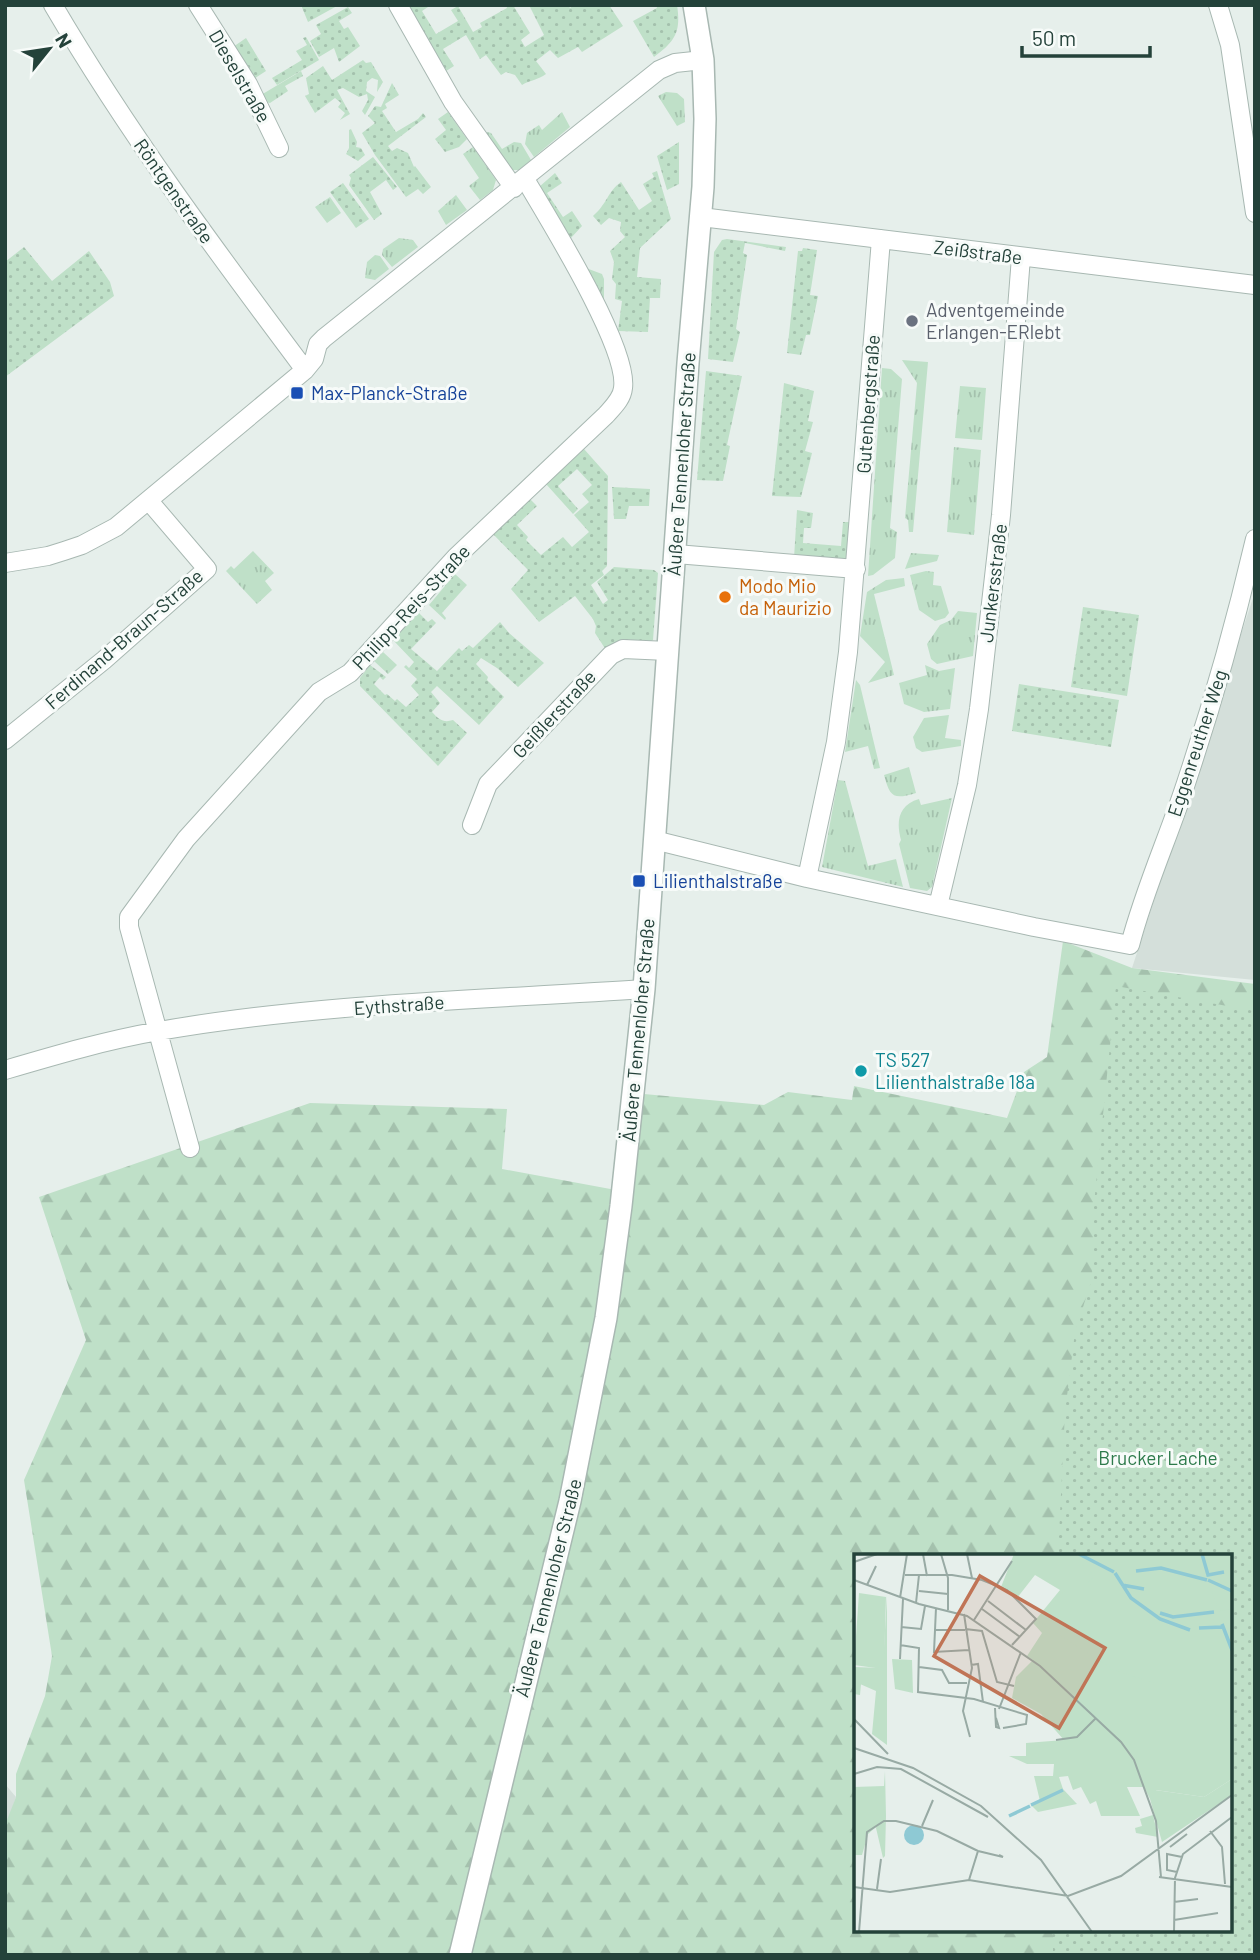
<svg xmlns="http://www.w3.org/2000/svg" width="1260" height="1960" viewBox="0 0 1260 1960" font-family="Barlow,sans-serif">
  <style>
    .built { fill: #d4dfda }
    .grass { fill: url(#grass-tufts) }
    .forest { fill: url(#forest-firs); fill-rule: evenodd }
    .park { fill: url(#park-dots) }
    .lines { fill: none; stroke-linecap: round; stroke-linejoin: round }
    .minor-casing { stroke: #a8b8b2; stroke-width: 20 }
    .tertiary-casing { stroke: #a8b8b2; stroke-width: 24 }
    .minor { stroke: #fff; stroke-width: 18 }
    .tertiary { stroke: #fff; stroke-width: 21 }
    .worship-dot { fill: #6b7280; stroke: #f7fbf9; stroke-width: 2.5 }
    .transit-dot { fill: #1a4fb4; stroke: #f7fbf9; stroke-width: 2.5 }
    .food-dot { fill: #e8710a; stroke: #f7fbf9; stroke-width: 2.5 }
    .culture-dot { fill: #0f9aa8; stroke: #f7fbf9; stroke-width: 2.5 }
    .labels { text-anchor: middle; stroke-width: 6; stroke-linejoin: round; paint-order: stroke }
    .street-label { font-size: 19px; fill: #24423a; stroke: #f7fbf9 }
    .worship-label { font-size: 19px; fill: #5b616d; stroke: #f7fbf9; text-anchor: start }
    .transit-label { font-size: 19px; fill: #164399; stroke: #f7fbf9; text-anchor: start }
    .food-label { font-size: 19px; fill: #c56008; stroke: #f7fbf9; text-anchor: start }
    .culture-label { font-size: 19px; fill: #0d838f; stroke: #f7fbf9; text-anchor: start }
    .park-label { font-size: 19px; fill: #2d7a4b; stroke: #f7fbf9 }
    .inset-river { fill: none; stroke: #8ec9d4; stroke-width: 3.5 }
    .inset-road { fill: none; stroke: #98aaa4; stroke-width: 2 }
    .view { fill: #c07456; fill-opacity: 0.15; stroke: #c07456; stroke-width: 3.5 }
    .inset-edge { fill: none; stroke: #24423a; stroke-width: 3.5 }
  </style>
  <defs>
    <pattern id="grass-tufts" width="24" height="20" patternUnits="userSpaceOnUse" patternTransform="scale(1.75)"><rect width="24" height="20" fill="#bfe0c8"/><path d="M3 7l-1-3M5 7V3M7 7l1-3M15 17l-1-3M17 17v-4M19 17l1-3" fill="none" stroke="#a4c1ad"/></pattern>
    <pattern id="forest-firs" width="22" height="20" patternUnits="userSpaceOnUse" patternTransform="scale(1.75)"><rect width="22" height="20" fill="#bfe0c8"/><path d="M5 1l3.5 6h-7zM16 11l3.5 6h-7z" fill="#a4c1ad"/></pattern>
    <pattern id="park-dots" width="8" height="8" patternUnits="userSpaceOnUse" patternTransform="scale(1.75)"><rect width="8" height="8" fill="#bfe0c8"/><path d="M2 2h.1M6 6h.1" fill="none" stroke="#a4c1ad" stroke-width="1.8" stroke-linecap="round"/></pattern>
  </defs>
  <rect width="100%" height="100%" fill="#e6efeb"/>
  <!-- built -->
  <path class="built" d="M1255 592V980L1132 968 1247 616Z
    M5 1784 16 1797 5 1830Z"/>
  <!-- grass -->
  <path class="grass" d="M301 71 303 76 285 86 288 91 270 103 265 102 261 95Z
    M666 92 677 93 684 99 685 122 677 126 658 96Z
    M562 112 570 127 534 157 525 144 527 133 539 125 542 130Z
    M488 132 491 133 502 149 514 142 521 143 531 160 519 170H511L484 135Z
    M473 147 496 180 493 190 480 200 469 186 479 178 463 154Z
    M456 195 467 210 446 225 438 211Z
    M330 197 341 213 327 223 315 207Z
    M399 238 413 240 418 247 392 267 382 255 383 249Z
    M375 255 380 256 389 269 375 280 365 278 367 262Z
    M586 268 602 274 604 279V302Z
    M902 360 928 362 913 532H909L908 520 905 518 917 383Z
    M882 368 891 369 902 379 890 528 897 532 895 558 873 575 868 576Z
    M960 386 986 388 982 440 955 438Z
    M954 447 981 450 974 535 947 532Z
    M253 551 274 573 265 581 272 590 257 604 226 571 231 566 234 569Z
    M911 553 939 555 937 561 905 569Z
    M926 571 934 572 933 585 941 586 949 613 945 618 935 621 919 610 910 575Z
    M904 578 905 586 874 594 894 675 868 683 885 662 860 636 867 592 886 580Z
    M958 611 977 613 973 656 937 664 931 659 927 644 940 625 951 620Z
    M383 652 397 665 388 674 374 661Z
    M925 665 939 671 955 668 950 709 924 712 904 704 899 683 927 675Z
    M856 680 860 685 880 768 874 769 868 746 845 752Z
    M949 715 945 738 961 740V746L922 752 916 748 913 737 924 718Z
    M909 767 916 793C893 800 890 797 884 775Z
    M838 780 845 781 868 866 896 859 903 887 822 867Z
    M952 798 932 887 927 891 910 888 899 844 901 840C896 822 898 805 919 799L921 805Z"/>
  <!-- forest -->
  <path class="forest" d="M1063 941 1132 968 1255 984V1955H5V1825L16 1797V1774L45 1696 52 1656 24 1480 86 1340 39 1197 310 1103 507 1109 502 1169 632 1193 644 1094 764 1105 788 1092 852 1100 854 1086 1007 1118 1024 1072 1047 1057ZM856 1556H1230V1930H856Z"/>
  <!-- park -->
  <path class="park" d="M301 5H337V6L308 22Z
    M411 5H431L422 11 436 34 458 21 451 10 458 6 473 32 482 27 480 23 507 8 506 5H513L530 33 521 40 525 47 544 35 529 5H568L570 8 574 5H609L623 26 582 52 578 47 558 58 550 50 536 61 546 74C538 80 530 80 522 85L515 75 506 72 501 75 486 55 480 59 466 35 443 49 454 66 443 73 410 14Z
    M656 5H677C681 31 676 41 654 57L633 21 657 8Z
    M348 7 352 13 339 21 344 29 348 27 360 46 339 62 334 48 319 57 310 41 321 34 316 25Z
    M306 37 319 60 277 85 272 78 302 60 296 51 307 45 303 38Z
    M246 38 266 71 252 80 233 47Z
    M363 60 366 63 371 62 383 82 377 92 378 80 372 78 367 82 366 91 375 97 365 115 362 111 368 100 367 94 359 97 343 88 337 90 350 114 340 120 345 113 338 107 341 103 335 98 315 113 305 96 309 94 306 78 323 66 332 80Z
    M392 83 399 95 385 104 387 108 382 111 396 132 418 119 423 113 426 117 388 146 392 151 397 148 408 153 414 167 415 166 431 187 423 194 418 189 406 197 375 155 362 133 375 123 368 116 375 106 381 107Z
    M448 112 467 139 459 147 445 152 435 139 446 130 438 119Z
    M351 129 357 142 356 147 361 148 365 155 358 161 346 154 349 148V130Z
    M679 142V184L667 190 657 156Z
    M373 157 397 187 393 190 386 180 370 192 382 214 374 220 349 185 351 178 349 175Z
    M657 171 671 219 640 248 637 277 661 279 660 298H650L648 332 618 331 622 301 615 299 616 284 612 279 614 262 610 251 625 237 620 231 621 222 609 218 601 225 593 216C608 203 607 192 621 182L639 210 652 201 643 184 654 177 652 173Z
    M555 173 562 183 547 193 563 217 572 211 582 226 570 239 539 187Z
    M343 183 369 219 356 228 330 192Z
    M727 239 786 247 785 251 745 243 743 253 747 255 736 329 740 332 733 362 708 359 714 252 722 240Z
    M24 247 52 281 89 251 110 282 114 296 5 377V262Z
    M803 248 817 250 810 295 818 296 810 335H806L801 355 787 353 798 251H802Z
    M706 371 742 376 727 445 730 446 723 481 697 480Z
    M784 383 814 391 808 421 813 422 805 451 812 453 801 497 772 496Z
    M584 449 608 476 607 566 602 571 604 575 591 585 603 604 608 600 597 582 614 567 654 570 658 573 653 640 649 643 606 650 595 633 596 626 593 619 575 596 539 622 511 589 528 570 493 534 530 499 537 506 517 525 528 537 526 540 541 555 563 537 572 547 589 532 574 515 589 502 582 494 592 485 577 469 558 486 578 509 573 514 546 484Z
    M612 487 650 489 649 506H629L626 519H614Z
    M797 510 813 513 811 528H804L803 543 841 546 843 522H852L850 557 845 562 794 558Z
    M455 574 467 585 442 613 446 618 445 620 429 605Z
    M1083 607 1139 615 1127 696 1071 687Z
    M418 612 428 622 432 619 436 623 411 649 437 671 459 648 462 651 469 645 473 648 500 622 509 633 544 663 518 687 497 668 481 658 476 664 488 677 487 680 504 697 479 725 437 686 431 692 440 703 432 712C439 720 444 723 453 720L467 733 438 766 360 686V678L370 665 386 677 383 680 380 677 374 684 385 695 387 694 395 701 397 699 406 707 419 695 411 686 417 679 404 667 406 665 409 668 414 662 393 640Z
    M1019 684 1119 700 1111 747 1012 731Z
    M1116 986 1255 1011V1955H1053V1930H1230V1556H1058L1065 1412 1075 1332 1092 1279 1094 1204Z"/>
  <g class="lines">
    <!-- minor casing -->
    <g class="minor-casing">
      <path id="minor" d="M53 5C128 133 216 251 305 370
        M198 5 248 84 279 148
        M398 5 453 102 514 188
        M1218 5 1230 45 1255 213
        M701 217 1255 285
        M676 554 856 569
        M5 563 48 556 64 551 82 545 116 527 305 370 314 359 318 344 324 338 659 70 675 63 703 60
        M5 740 104 660 207 569 149 501
        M472 825 488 784 611 655 623 649 668 651
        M654 840 807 878 1034 927 1130 945C1145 887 1170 834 1188 777 1214 699 1236 620 1255 539
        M807 878 836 742 848 652 881 239
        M938 906 967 785 979 709 1001 515 1021 257
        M5 1070C56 1055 107 1040 159 1031 319 1003 483 1000 644 989
        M190 1148 129 927V917L186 839 319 692 350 673 456 557 606 415C613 407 622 399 623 388 629 348 548 218 525 179"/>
    </g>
    <!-- tertiary casing -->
    <g class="tertiary-casing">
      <path id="tertiary" d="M460 1955 570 1501 606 1318 621 1206 644 989 688 363 703 187 705 119 703 60 694 5"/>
    </g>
    <!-- minor -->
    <use href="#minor" class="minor"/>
    <!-- tertiary -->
    <use href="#tertiary" class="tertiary"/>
  </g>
  <!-- markers -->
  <circle class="worship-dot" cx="912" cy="321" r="7"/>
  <g class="transit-dot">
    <rect x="290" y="386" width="14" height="14" rx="3.5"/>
    <rect x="632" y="874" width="14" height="14" rx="3.5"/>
  </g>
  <circle class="food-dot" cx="725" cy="597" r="7"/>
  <circle class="culture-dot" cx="861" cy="1071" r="7"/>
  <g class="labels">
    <!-- street labels -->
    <g class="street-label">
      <text transform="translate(240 76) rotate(60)" y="7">Dieselstraße</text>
      <text transform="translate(174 191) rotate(55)" y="7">Röntgenstraße</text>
      <text transform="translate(978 252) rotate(7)" y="7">Zeißstraße</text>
      <text transform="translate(868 404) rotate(-86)" y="7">Gutenbergstraße</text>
      <text transform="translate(681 464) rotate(-86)" y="7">Äußere Tennenloher Straße</text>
      <text transform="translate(993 583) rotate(-83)" y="7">Junkersstraße</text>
      <text transform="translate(411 607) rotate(-47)" y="7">Philipp-Reis-Straße</text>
      <text transform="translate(124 639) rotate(-41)" y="7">Ferdinand-Braun-Straße</text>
      <text transform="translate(554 714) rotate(-47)" y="7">Geißlerstraße</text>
      <text transform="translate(1197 743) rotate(-72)" y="7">Eggenreuther Weg</text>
      <text transform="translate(399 1005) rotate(-4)" y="7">Eythstraße</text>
      <text transform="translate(638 1030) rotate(-85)" y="7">Äußere Tennenloher Straße</text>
      <text transform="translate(548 1588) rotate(-76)" y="7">Äußere Tennenloher Straße</text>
    </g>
    <!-- worship labels -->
    <g class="worship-label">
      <text x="926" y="317">Adventgemeinde<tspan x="926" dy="22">Erlangen-ERlebt</tspan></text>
    </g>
    <!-- transit labels -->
    <g class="transit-label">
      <text x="311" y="400">Max-Planck-Straße</text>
      <text x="653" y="888">Lilienthalstraße</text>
    </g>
    <!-- food labels -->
    <g class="food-label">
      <text x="739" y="593">Modo Mio<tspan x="739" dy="22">da Maurizio</tspan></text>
    </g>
    <!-- culture labels -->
    <g class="culture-label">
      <text x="875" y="1067">TS 527<tspan x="875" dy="22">Lilienthalstraße 18a</tspan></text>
    </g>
    <!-- park labels -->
    <g class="park-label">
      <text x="1158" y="1465">Brucker Lache</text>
    </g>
  </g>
  <!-- overview -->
  <g transform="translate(854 1554)">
    <rect width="378" height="378" fill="#e6efeb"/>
    <path d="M33 41V191L18 180 22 137 6 130 29 115 0 111H29ZM31 217 32 262 31 302 29 304 22 274 30 234 0 233 30 232ZM209 235 223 250 184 258 177 251Z" fill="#bfe0c8"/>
    <path d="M160 0H378V225L350 243 302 236 301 245H296L290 233H273L286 262H247L242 247 236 250 227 233 219 236 214 222 205 223 209 235 186 247 180 222H199L200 210H173L155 202H172V189L210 186 187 160 158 144 162 123 179 106 173 102 188 79 179 69 206 36 181 21 163 44 147 33ZM38 105 58 106 59 139 41 135ZM299 261 304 283 282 279 281 274 288 272 286 265Z" fill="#bfe0c8"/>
    <path d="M232 0H345L365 57 378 55V180L340 133 300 129 260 116 184 67 212 35 232 30 241 22 225 8ZM0 113 29 114 28 132 7 130 6 141 0 140ZM378 225V241L308 288 296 245H301V236L350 243Z" fill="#bfe0c8"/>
    <path d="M5 39 32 43 30 111H0ZM0 233H30L31 265 14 280 8 301H0Z" fill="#bfe0c8"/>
    <path d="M50 281a10 10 0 1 1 20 0a10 10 0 1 1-20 0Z" fill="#8ec9d4"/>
    <path class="inset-river" d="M225 0 260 18M348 0 354 21 370 18M282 17 307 14 353 26M261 19 277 44 306 65 336 76M354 26 378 37M268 31 290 35M306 59 319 63 360 58M368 70 378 96M345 74 368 73M177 251 209 236M155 262 176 252"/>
    <path class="inset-road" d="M69 0 73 22M87 0 94 24V56M113 0 118 24M0 8 23 0M51 21H98L128 26 153 36 182 65 158 91M0 26 65 50 113 62 186 112 267 188 280 206 302 267 307 323M13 31 22 12M65 37 94 40M46 44 53 0M134 47 172 76M62 49 65 21M82 54 80 98 115 96M128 55 166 83M110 60 118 114 109 157 116 183M120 66 158 7M47 73 67 75 71 52M111 75 128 77 143 128 160 132M80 76H111M46 91 65 94 64 138 120 145 173 161 172 170 149 174M46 105 49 45M117 111 124 110 129 148M65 113 88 116 95 129H113M141 154 142 173 145 174 142 164M145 155 167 98M0 165 34 200M202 186 223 183 242 164M0 194 59 214 127 252 187 306 238 378M0 220 23 213 47 215 134 263M68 272 79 246M356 277 368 293 371 330M316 293 333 280M323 318 313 316V300L328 303M305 323 378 333M115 326 124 297 149 303 145 301M0 333 36 338 115 326 214 342 267 322 378 241M23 335 27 305M320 348 344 345M320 366 364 359M5 378 13 278 30 267H42L83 277 124 297M320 378 321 324 329 300 378 263"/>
    <path class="view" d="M126 22 251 94 205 174 80 102Z"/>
    <rect width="378" height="378" class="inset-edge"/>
  </g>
  <!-- border -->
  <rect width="1260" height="1960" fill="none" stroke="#24423a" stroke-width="14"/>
  <!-- north arrow -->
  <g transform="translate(49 49) rotate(60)" stroke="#f7fbf9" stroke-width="5" paint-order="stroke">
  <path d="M0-5L12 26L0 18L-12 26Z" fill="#24423a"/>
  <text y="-10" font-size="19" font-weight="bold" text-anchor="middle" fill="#24423a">N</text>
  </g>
  <!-- scale -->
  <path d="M1022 46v10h128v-10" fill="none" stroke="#24423a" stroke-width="3.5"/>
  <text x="1032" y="46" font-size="21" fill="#24423a" stroke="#f7fbf9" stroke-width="5" paint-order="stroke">50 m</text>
</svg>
